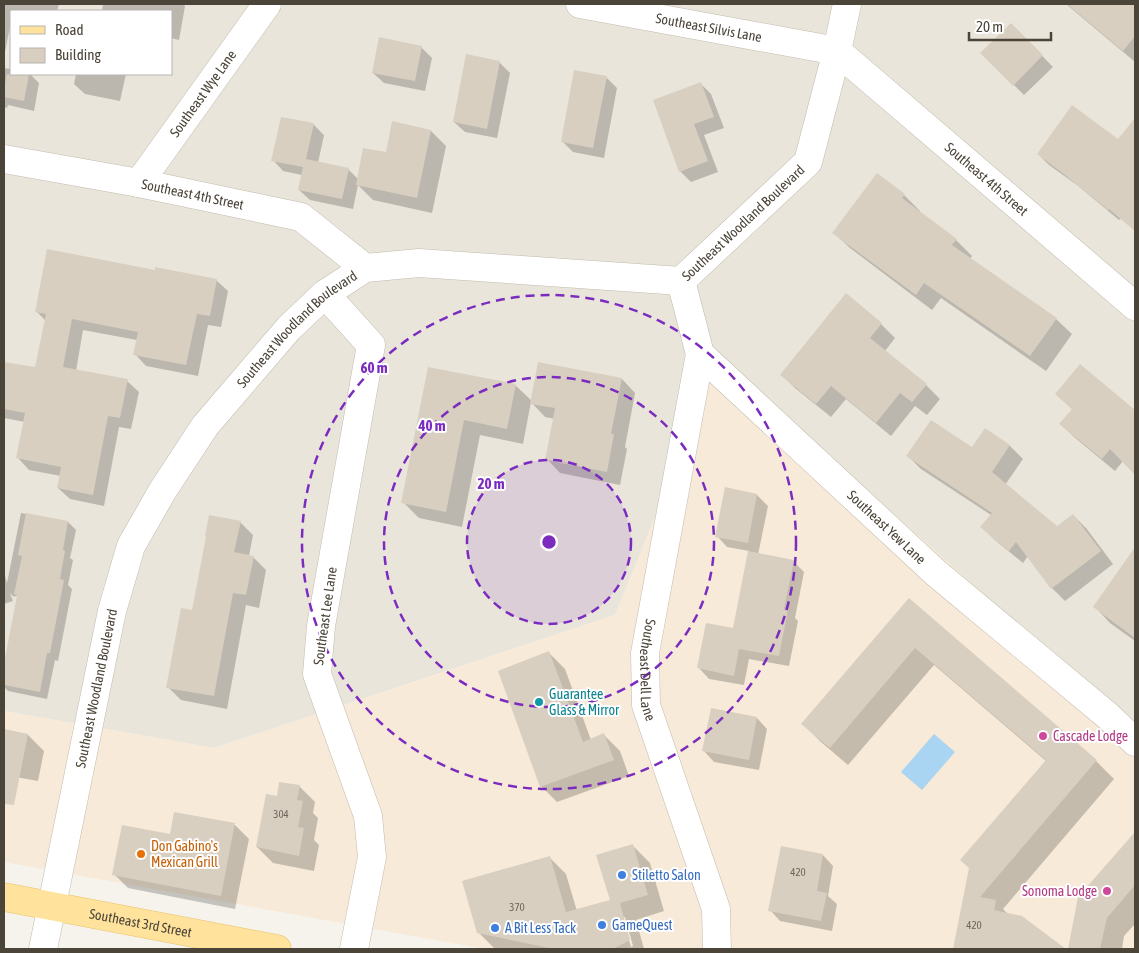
<svg xmlns="http://www.w3.org/2000/svg" width="1139" height="953" viewBox="0 0 1139 953" font-family="'Asap Condensed',sans-serif">
  <style>
    .residential { fill: #eae5da; fill-rule: evenodd }
    .commercial { fill: #f7ead8 }
    .water { fill: #a9d4f2 }
    .shadow { fill: #0003; fill-rule: evenodd }
    .building { fill: #d8cfc1 }
    .lines { fill: none; stroke-linecap: round; stroke-linejoin: round }
    .minor-casing { stroke: #c2bbae; stroke-width: 29 }
    .primary-casing { stroke: #e6c16a; stroke-width: 29 }
    .minor { stroke: #fff; stroke-width: 28 }
    .primary { stroke: #ffe39c; stroke-width: 28 }
    .ring { fill: none; stroke: #7b2cbf; stroke-width: 2.5; stroke-dasharray: 9 6 }
    .culture-dot { fill: #0f9aa8; stroke: #fff; stroke-width: 2 }
    .hotel-dot { fill: #d1479c; stroke: #fff; stroke-width: 2 }
    .food-dot { fill: #e8710a; stroke: #fff; stroke-width: 2 }
    .shop-dot { fill: #3f7fe0; stroke: #fff; stroke-width: 2 }
    .labels { text-anchor: middle; stroke-width: 4; stroke-linejoin: round; paint-order: stroke }
    .number-label { font-size: 11px; fill: #6e675b }
    .street-label { font-size: 14px; fill: #4b4439; stroke: #fff }
    .culture-label { font-size: 14px; fill: #0d838f; stroke: #fff; text-anchor: start }
    .hotel-label { font-size: 14px; fill: #b23c85; stroke: #fff; text-anchor: start }
    .food-label { font-size: 14px; fill: #c56008; stroke: #fff; text-anchor: start }
    .shop-label { font-size: 14px; fill: #366cbe; stroke: #fff; text-anchor: start }
    .centre { fill: #7b2cbf; stroke: #fff; stroke-width: 2.5 }
    .ring-label { font-size: 15px; text-anchor: middle; font-weight: bold; fill: #7b2cbf; stroke: #fff; stroke-width: 4; stroke-linejoin: round; paint-order: stroke }
  </style>
  <rect width="100%" height="100%" fill="#f6f3ec"/>
  <!-- residential -->
  <path class="residential" d="M4 4H1135V728L719 359 615 615 214 748 4 711ZM11 11H171V74H11Z"/>
  <!-- commercial -->
  <path class="commercial" d="M719 359 1135 728V949H485L4 862V711L214 748 615 615Z"/>
  <!-- water -->
  <path class="water" d="M934 734 955 752 922 790 901 772Z"/>
  <!-- shadow -->
  <path class="shadow" d="M4 4H59L57 11H11V22L4 57Z
    M103 4H183L185 6 179 40 171 38V11H102Z
    M1066 4H1130L1135 8V62Z
    M1011 24 1053 67 1024 95 982 53Z
    M421 47 432 58 425 91 384 83 373 73Z
    M499 62 510 73 497 138 465 132 454 122Z
    M4 68 11 69V74H30L39 83 34 111 8 105 7 108 4 107Z
    M76 74H126L120 101 85 94 74 84Z
    M607 78 617 88 604 158 573 152 562 141Z
    M700 83 711 94 724 128 704 135 718 172 691 182 680 171Z
    M313 124 324 135 318 163 348 169 358 179 387 154 431 131 446 146 432 213 373 200 358 185 353 209 310 200 299 190 302 175 283 171 273 160Z
    M1131 125 1135 129V231L1121 218 1119 220 1077 185 1049 165 1038 154 1119 141Z
    M904 195 920 211 918 212 956 240 972 256 970 259 1056 319 1072 334 1046 371 941 298 932 310 850 248 834 233Z
    M156 272 216 280 228 291 221 327 208 325 198 376 146 366 135 354 137 340 83 330 76 371 127 381 139 392 131 429 119 427 104 506 70 499 58 488 61 476 29 470 18 458 25 422 4 418V363L36 369 46 321 36 311Z
    M846 295 881 324 895 338 885 351 926 385 940 399 927 415 915 406 891 436 846 399 831 417 795 388 781 374Z
    M1080 365 1135 411V473L1123 461 1115 471 1074 437 1061 424 1073 410 1056 394Z
    M429 368 515 385 532 401 622 379 635 393 625 447 627 449 620 485 560 473 547 459 555 419 545 417 531 402 523 444 480 435 462 527 419 518 403 502Z
    M985 430 1010 446 1023 459 1005 485 1057 528 1073 515 1086 528 1113 564 1065 601 1052 588 1028 556 1023 563 995 540 982 527 991 515 921 469 908 456 972 449Z
    M726 489 757 495 768 506 758 555 793 561 804 572 795 618 798 621 789 666 749 659 744 685 709 679 699 668 734 630 749 551 727 547 717 536Z
    M21 513 68 522 76 530 70 558 73 560 68 585 72 589 58 661 55 660 47 699 8 691 4 687V662H5L18 595 14 597 10 593 13 601 4 604V572L7 583Z
    M240 522 253 535 249 556 253 557 266 570 259 608 246 605 227 709 181 700 168 687 193 611Z
    M1128 560 1135 565V641L1110 623 1095 607Z
    M909 600 1096 761 1114 779 1003 909 1008 914 1021 917 1064 949H954L970 869 1046 761 934 665 848 765 821 742 803 724Z
    M549 653 565 669 591 740 604 735 620 751 629 776 557 802 541 786Z
    M757 718 767 729 759 770 714 762 704 751Z
    M4 731 28 735 44 751 38 781 4 775Z
    M299 786 315 802 313 813 318 818 314 840 319 845 314 871 273 863 257 847Z
    M175 813 235 825 249 839 235 909 128 888 114 874 171 835Z
    M1133 837 1135 839V924L1124 936 1122 949H1069L1079 897Z
    M633 846 650 863 664 911 636 920 644 949H495L479 933 549 857 566 874 577 911 611 901ZM622 917H625L633 946 631 947Z
    M823 855 833 866 828 896 837 904 832 931 780 921 770 910Z"/>
  <!-- building -->
  <path class="building" d="M1067 4H1135V36L1123 51Z
    M1011 23 1043 55 1013 86 980 53Z
    M379 37 422 46 415 81 372 73Z
    M466 54 500 61 487 129 453 122Z
    M574 70 607 76 593 148 561 142Z
    M7 74H29L24 101 4 97V89Z
    M701 82 714 117 694 124 708 161 679 172 653 100Z
    M1072 105 1118 139 1135 118V231L1109 209 1108 210 1065 175 1037 154Z
    M281 117 314 123 306 159 349 168 342 199 298 190 303 167 271 161Z
    M392 121 431 130 417 198 356 185 363 148 386 152Z
    M877 173 905 194 902 198 957 239 952 245 1057 318 1030 356 924 283 916 295 832 233Z
    M47 249 155 270V267L217 279 210 316 197 314 186 365 133 355 138 332 72 319 63 367 128 379 120 418 108 416 93 495 57 488 61 467 16 458 25 413 4 409V362L35 367 46 314 35 312Z
    M846 293 882 323 870 338 927 384 912 402 900 393 876 423 831 386 816 404 780 375Z
    M538 362 622 378 611 434H614L607 472 545 460 555 408 530 404Z
    M1080 364 1135 410V475L1110 449 1102 459 1059 424 1072 409 1055 394Z
    M428 367 516 384 507 429 464 420 446 512 401 503Z
    M931 420 972 447 985 428 1010 445 992 472 1057 526 1073 514 1101 551 1051 589 1016 542 1009 551 980 527 992 513 906 456Z
    M725 487 757 494 748 543 715 537Z
    M26 513 68 521 63 550 65 551 60 579 64 580 50 653H47L40 692 4 685V664L17 595 14 594 22 556 18 555Z
    M209 515 241 521 234 552 254 556 246 595 233 593 214 696 166 688 181 608 192 610 206 537 205 536Z
    M1135 547V638L1093 607Z
    M748 551 794 560 784 609 788 610 779 656 739 649 734 676 697 668 706 623 733 628Z
    M909 598 1097 760 980 897 996 900 994 910 1022 916 1066 949H953L969 868 960 860 1046 760 915 648 830 748 801 724Z
    M549 651 583 742 604 733 614 760 540 787 498 671Z
    M711 708 757 717 749 760 702 751Z
    M4 729 28 734 14 805 4 804Z
    M279 782 300 785 297 800 303 801 298 827 304 828 299 856 256 847 266 794 277 796Z
    M174 812 235 823 221 896 112 875 122 825 170 834Z
    M1135 832V885L1107 918 1100 949H1068L1078 897Z
    M633 844 648 895 620 903 630 940 613 949H554L477 933 462 881 550 856 566 912 610 900 596 855Z
    M781 846 823 854 817 891 827 893 821 921 768 911Z"/>
  <g class="lines">
    <!-- minor casing -->
    <g class="minor-casing">
      <g id="minor">
        <path id="s1" d="M580 4 837 51 1135 306"/>
        <path id="s2" d="M4 159 139 183 301 217 365 268"/>
        <path id="s3" d="M139 183 267 4"/>
        <path id="s4" d="M681 281 700 354 936 573 1108 716 1135 742"/>
        <path d="M325 294 371 345 321 626 317 674 368 816 372 857 354 949"/>
        <path id="s5" d="M700 354 645 653 646 705 716 909 717 949"/>
        <path id="s6" d="M43 949 112 611 131 546 163 490 205 426 289 328 325 294 365 268 419 263 681 281 808 162 837 51 847 4"/>
      </g>
    </g>
    <!-- primary casing -->
    <g class="primary-casing">
      <g id="primary">
        <path id="s7" d="M4 897 277 949"/>
      </g>
    </g>
    <!-- minor -->
    <use href="#minor" class="minor"/>
    <!-- primary -->
    <use href="#primary" class="primary"/>
  </g>
  <!-- distance rings -->
  <circle cx="549" cy="542" r="82" fill="#7b2cbf" fill-opacity=".12"/>
  <g class="ring">
    <circle cx="549" cy="542" r="82"/>
    <circle cx="549" cy="542" r="165"/>
    <circle cx="549" cy="542" r="247"/>
  </g>
  <!-- markers -->
  <circle class="culture-dot" cx="539" cy="702" r="5"/>
  <g class="hotel-dot">
    <circle cx="1043" cy="736" r="5"/>
    <circle cx="1107" cy="891" r="5"/>
  </g>
  <circle class="food-dot" cx="141" cy="854" r="5"/>
  <g class="shop-dot">
    <circle cx="622" cy="875" r="5"/>
    <circle cx="602" cy="925" r="5"/>
    <circle cx="495" cy="928" r="5"/>
  </g>
  <g class="labels">
    <!-- number labels -->
    <g class="number-label">
      <text x="281" y="818">304</text>
      <text x="798" y="876">420</text>
      <text x="517" y="911">370</text>
      <text x="974" y="929">420</text>
    </g>
    <!-- street labels -->
    <g class="street-label">
      <text dy="5" stroke="none"><textPath href="#s1" startOffset="131">Southeast Silvis Lane</textPath></text>
      <text dy="5" stroke="none"><textPath href="#s3" startOffset="110">Southeast Wye Lane</textPath></text>
      <text dy="5" stroke="none"><textPath href="#s1" startOffset="458">Southeast 4th Street</textPath></text>
      <text dy="5" stroke="none"><textPath href="#s2" startOffset="192">Southeast 4th Street</textPath></text>
      <text dy="5" stroke="none"><textPath href="#s6" startOffset="1182">Southeast Woodland Boulevard</textPath></text>
      <text dy="5" stroke="none"><textPath href="#s6" startOffset="688">Southeast Woodland Boulevard</textPath></text>
      <text dy="5" stroke="none"><textPath href="#s4" startOffset="330">Southeast Yew Lane</textPath></text>
      <text transform="translate(325 616) rotate(-82)" y="5">Southeast Lee Lane</text>
      <text dy="5" stroke="none"><textPath href="#s5" startOffset="321">Southeast Dell Lane</textPath></text>
      <text dy="5" stroke="none"><textPath href="#s6" startOffset="266">Southeast Woodland Boulevard</textPath></text>
      <text dy="5" stroke="none"><textPath href="#s7" startOffset="139">Southeast 3rd Street</textPath></text>
    </g>
    <!-- culture labels -->
    <g class="culture-label">
      <text x="549" y="699">Guarantee<tspan x="549" dy="16">Glass &amp; Mirror</tspan></text>
    </g>
    <!-- hotel labels -->
    <g class="hotel-label">
      <text x="1053" y="741">Cascade Lodge</text>
      <text x="1097" y="896" text-anchor="end">Sonoma Lodge</text>
    </g>
    <!-- food labels -->
    <g class="food-label">
      <text x="151" y="851">Don Gabino's<tspan x="151" dy="16">Mexican Grill</tspan></text>
    </g>
    <!-- shop labels -->
    <g class="shop-label">
      <text x="632" y="880">Stiletto Salon</text>
      <text x="612" y="930">GameQuest</text>
      <text x="505" y="933">A Bit Less Tack</text>
    </g>
  </g>
  <circle cx="549" cy="542" r="8" class="centre"/>
  <g class="ring-label">
    <text x="374" y="373">60 m</text>
    <text x="432" y="431">40 m</text>
    <text x="491" y="489">20 m</text>
  </g>
  <!-- border -->
  <rect width="1139" height="953" fill="none" stroke="#4b4439" stroke-width="10"/>
  <!-- legend -->
  <rect x="10" y="10" width="162" height="65" fill="#ffffff" stroke="#b7b4b0"/>
  <rect x="20" y="26" width="25" height="8" fill="#ffe39c" stroke="#b7b4b0"/>
  <text x="55" y="35" font-size="15" fill="#4b4439">Road</text>
  <rect x="20" y="48" width="25" height="15" fill="#d8cfc1" stroke="#b7b4b0"/>
  <text x="55" y="60" font-size="15" fill="#4b4439">Building</text>
  <!-- scale -->
  <path d="M969 32v8h82v-8" fill="none" stroke="#4b4439" stroke-width="2.5"/>
  <text x="976" y="32" font-size="15" fill="#4b4439" stroke="#ffffff" stroke-width="4" paint-order="stroke">20 m</text>
</svg>
